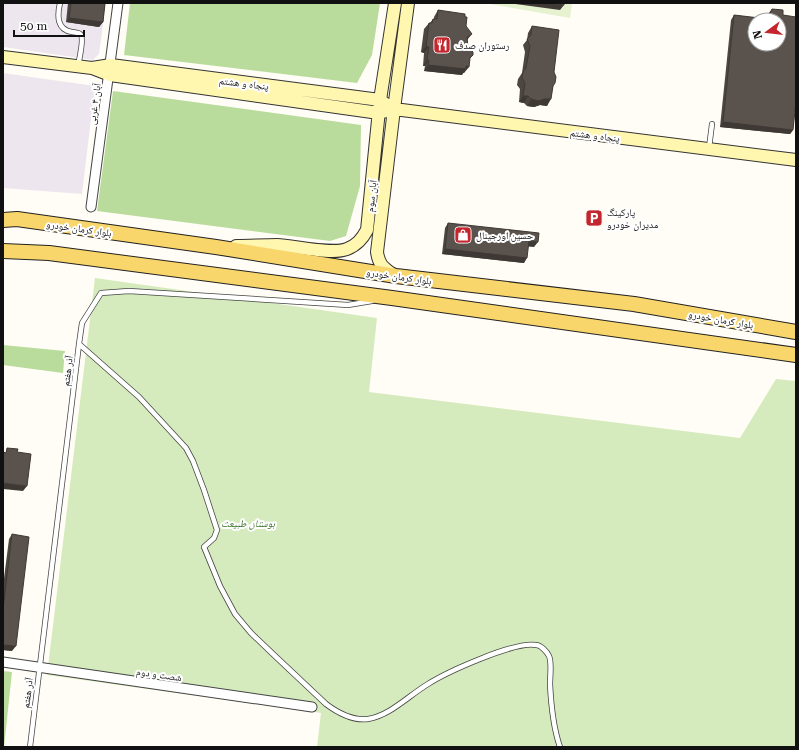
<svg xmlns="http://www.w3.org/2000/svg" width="799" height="750" viewBox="0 0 799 750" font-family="'Roboto Serif','Noto Naskh Arabic',serif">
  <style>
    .industrial { fill: #eee6ef }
    .green { fill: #d5ebbd }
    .forest { fill: #b9dc9c }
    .pitch { fill: #e6f2cf }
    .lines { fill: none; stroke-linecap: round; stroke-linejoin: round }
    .lane-casing { stroke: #444; stroke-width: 6 }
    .street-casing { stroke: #444; stroke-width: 11 }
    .secondary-casing { stroke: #333; stroke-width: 14 }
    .primary-casing { stroke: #222; stroke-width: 16 }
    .lane { stroke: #fff; stroke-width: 4.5 }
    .street { stroke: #fff; stroke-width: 9 }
    .secondary { stroke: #fff6b0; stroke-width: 12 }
    .primary { stroke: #f9d66b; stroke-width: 14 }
    .wall { fill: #4d4742 }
    .shaded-wall { fill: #3f3936 }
    .building { fill: #5a524d; stroke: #3f3936; fill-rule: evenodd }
    .labels { text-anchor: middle; stroke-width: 4; stroke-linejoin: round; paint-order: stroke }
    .poi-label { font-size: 10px; fill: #111; stroke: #fff; text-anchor: start }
    .street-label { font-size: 10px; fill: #111; stroke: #fff }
    .park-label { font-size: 10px; font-style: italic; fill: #2f6b1f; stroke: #fff }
  </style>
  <rect width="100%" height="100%" fill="#fffdf5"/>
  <!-- industrial -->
  <path class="industrial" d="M3 3H106L99 54 93 60 3 47Z
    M3 73 95 86 82 194 3 188Z"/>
  <!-- green -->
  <path class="green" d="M95 278 377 318 369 392 740 438 776 379 796 381V747H317L321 713 47 675Z"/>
  <!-- forest -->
  <path class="forest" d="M130 3H380L372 55 357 83 124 55Z
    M113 91 361 125 360 186 346 236 330 241 97 211Z
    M3 345 65 351 63 373 3 365Z
    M3 671 12 672 4 747H3Z"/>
  <!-- pitch -->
  <path class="pitch" d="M484 3H572L570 18Z"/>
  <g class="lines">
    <!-- lane casing -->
    <g class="lane-casing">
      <path id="lane" d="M60 3C57 16 57 30 72 32 76 33 79 32 81 35 84 40 79 60 78 66
        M709 148 712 124
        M79 344 139 397 186 448 193 461 204 490 217 530 214 538 204 547 220 586 235 614 251 633 274 655 326 704C338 713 352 721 368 719 391 715 408 696 428 684 447 672 515 641 536 645 541 645 547 652 549 656 552 662 550 677 550 684 551 704 553 727 560 747
        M30 747 79 344 82 323 101 293 129 291 348 305 372 301"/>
    </g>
    <!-- street casing -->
    <g class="street-casing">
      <path id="street" d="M91 207 118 3
        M3 662 312 707"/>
    </g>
    <!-- secondary casing -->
    <g class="secondary-casing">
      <path id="secondary" d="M3 57 92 68 110 75 379 113 394 109 796 160
        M92 68 111 65 380 100 387 105
        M236 246C250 246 263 245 277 245 295 246 332 255 347 249 357 245 362 239 367 230L380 100 395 3
        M395 276C384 268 379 266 377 252L394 109 408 3"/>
    </g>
    <!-- primary casing -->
    <g class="primary-casing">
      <path id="primary" d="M3 220 17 219 216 247 396 276 634 304 796 332
        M3 251 49 253 392 298 796 355"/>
    </g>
    <!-- lane -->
    <use href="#lane" class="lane"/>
    <!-- street -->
    <use href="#street" class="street"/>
    <!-- secondary -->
    <use href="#secondary" class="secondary"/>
    <!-- primary -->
    <use href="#primary" class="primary"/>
  </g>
  <!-- wall -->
  <path class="wall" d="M68 3H105L103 22 99 27 66 22Z
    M772 9 783 15 793 130 790 134 720 127 731 20 734 15 766 19 768 14Z
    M438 10 465 17 468 48 470 58 464 73H463L462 75 424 71 425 66H423L424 53 421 52 424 29 429 23H430L433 19H434V17Z
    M532 26 554 72 553 87 547 106 540 105 534 107 527 106 524 103 519 102 520 89 517 85 518 79 522 73 525 52 523 45 527 40 528 33Z
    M448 223 534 247 528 246 524 263 442 254 445 228Z
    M12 534V651L3 650V586L9 539Z"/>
  <!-- shaded-wall -->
  <path class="shaded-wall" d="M508 3H548L564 5 560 10Z
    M69 18 103 22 99 27 66 22Z
    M472 34 467 40V37Z
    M426 46 429 47 424 53 421 52Z
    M427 60H429L425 66H423Z
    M428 65 466 66 469 67 464 73H463L462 75 424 71Z
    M523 96H528L524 103 519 102Z
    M531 99H551L547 106 540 105 534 107 527 106Z
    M723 122 793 130 790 134 720 127Z
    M529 241 538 242 534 247 525 246Z
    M445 249 527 258 524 263 442 254Z
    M3 483 27 486 23 491 3 489Z
    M3 645 16 646 12 651 3 650Z"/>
  <!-- building -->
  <path class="building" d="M71 3H105L103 22 69 18Z
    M548 3H564V5Z
    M772 9 783 10V15L796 17V101L793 130 723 122 734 15 768 19ZM755 20H779V44H755Z
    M438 10 465 14V17H467L466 26 472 34 467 37 468 48 473 52V55L470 58 469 67 466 66V69L428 65 429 60H427L429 47 426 46 429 23H432L433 19H437Z
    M532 26 559 30 554 72 556 77 555 83 553 86 551 99H544L539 101 531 99 528 96H523L525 83 522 78 523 72 526 68 530 46 527 39 531 35Z
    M448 223 539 233 538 242 529 241 527 258 445 249Z
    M7 448 18 449 17 452 31 454 27 486 3 483V452L6 453Z
    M12 534 29 537 16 646 3 645V609Z"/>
  <!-- icons -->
  <defs>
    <g id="restaurant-square" transform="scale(0.9)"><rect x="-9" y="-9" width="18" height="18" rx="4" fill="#c4262e" stroke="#fff"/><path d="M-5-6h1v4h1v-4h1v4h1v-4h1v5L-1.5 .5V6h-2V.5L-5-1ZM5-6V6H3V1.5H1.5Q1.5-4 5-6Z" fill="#fff"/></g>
    <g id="parking-square" transform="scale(0.9)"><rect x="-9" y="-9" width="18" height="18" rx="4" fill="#c4262e" stroke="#fff"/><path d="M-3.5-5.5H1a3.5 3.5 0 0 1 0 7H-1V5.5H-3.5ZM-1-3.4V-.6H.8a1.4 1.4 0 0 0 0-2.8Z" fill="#fff"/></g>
    <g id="shop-square" transform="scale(0.9)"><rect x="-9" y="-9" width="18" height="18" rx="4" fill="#c4262e" stroke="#fff"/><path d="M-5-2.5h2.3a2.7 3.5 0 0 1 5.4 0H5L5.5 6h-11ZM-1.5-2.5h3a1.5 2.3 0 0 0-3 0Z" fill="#fff"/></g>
  </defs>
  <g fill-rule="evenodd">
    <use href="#restaurant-square" x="442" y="45"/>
    <use href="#parking-square" x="594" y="218"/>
    <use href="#shop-square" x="463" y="235"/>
  </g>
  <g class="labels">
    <!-- poi labels -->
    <g class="poi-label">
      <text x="455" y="49">رستوران صدف</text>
      <text x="607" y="216">پارکینگ<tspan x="607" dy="12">مدیران خودرو</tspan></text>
      <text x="476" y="239">حسین اورجینال</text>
    </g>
    <!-- street labels -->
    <g class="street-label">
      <text transform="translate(244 83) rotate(7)" y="4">پنجاه و هشتم</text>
      <text transform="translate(94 104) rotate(-82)" y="4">آبان ۴ غربی</text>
      <text transform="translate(595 135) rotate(7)" y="4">پنجاه و هشتم</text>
      <text transform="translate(371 196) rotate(-84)" y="4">آبان سوم</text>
      <text transform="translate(79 228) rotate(8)" y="4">بلوار کرمان خودرو</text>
      <text transform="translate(399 276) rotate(8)" y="4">بلوار کرمان خودرو</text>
      <text transform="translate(721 319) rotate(10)" y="4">بلوار کرمان خودرو</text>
      <text transform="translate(67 371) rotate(-83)" y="4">آذر هفتم</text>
      <text transform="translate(159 674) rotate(8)" y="4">شصت و دوم</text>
      <text transform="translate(27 693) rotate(-83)" y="4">آذر هفتم</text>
    </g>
    <!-- park labels -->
    <g class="park-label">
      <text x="248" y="527">بوستان طبیعت</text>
    </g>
  </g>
  <!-- border -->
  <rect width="799" height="750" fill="none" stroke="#111111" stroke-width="8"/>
  <!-- north arrow -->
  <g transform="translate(767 32) rotate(255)"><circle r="19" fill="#ffffff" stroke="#a0a0a0"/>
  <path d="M0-3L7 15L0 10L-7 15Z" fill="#c4262e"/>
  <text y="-6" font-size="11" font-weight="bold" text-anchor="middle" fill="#111111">N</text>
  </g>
  <!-- scale -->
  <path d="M14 30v6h70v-6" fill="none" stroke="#111111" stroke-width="2"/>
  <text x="20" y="30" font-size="12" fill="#111111" stroke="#ffffff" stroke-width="3" paint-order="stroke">50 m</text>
</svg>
